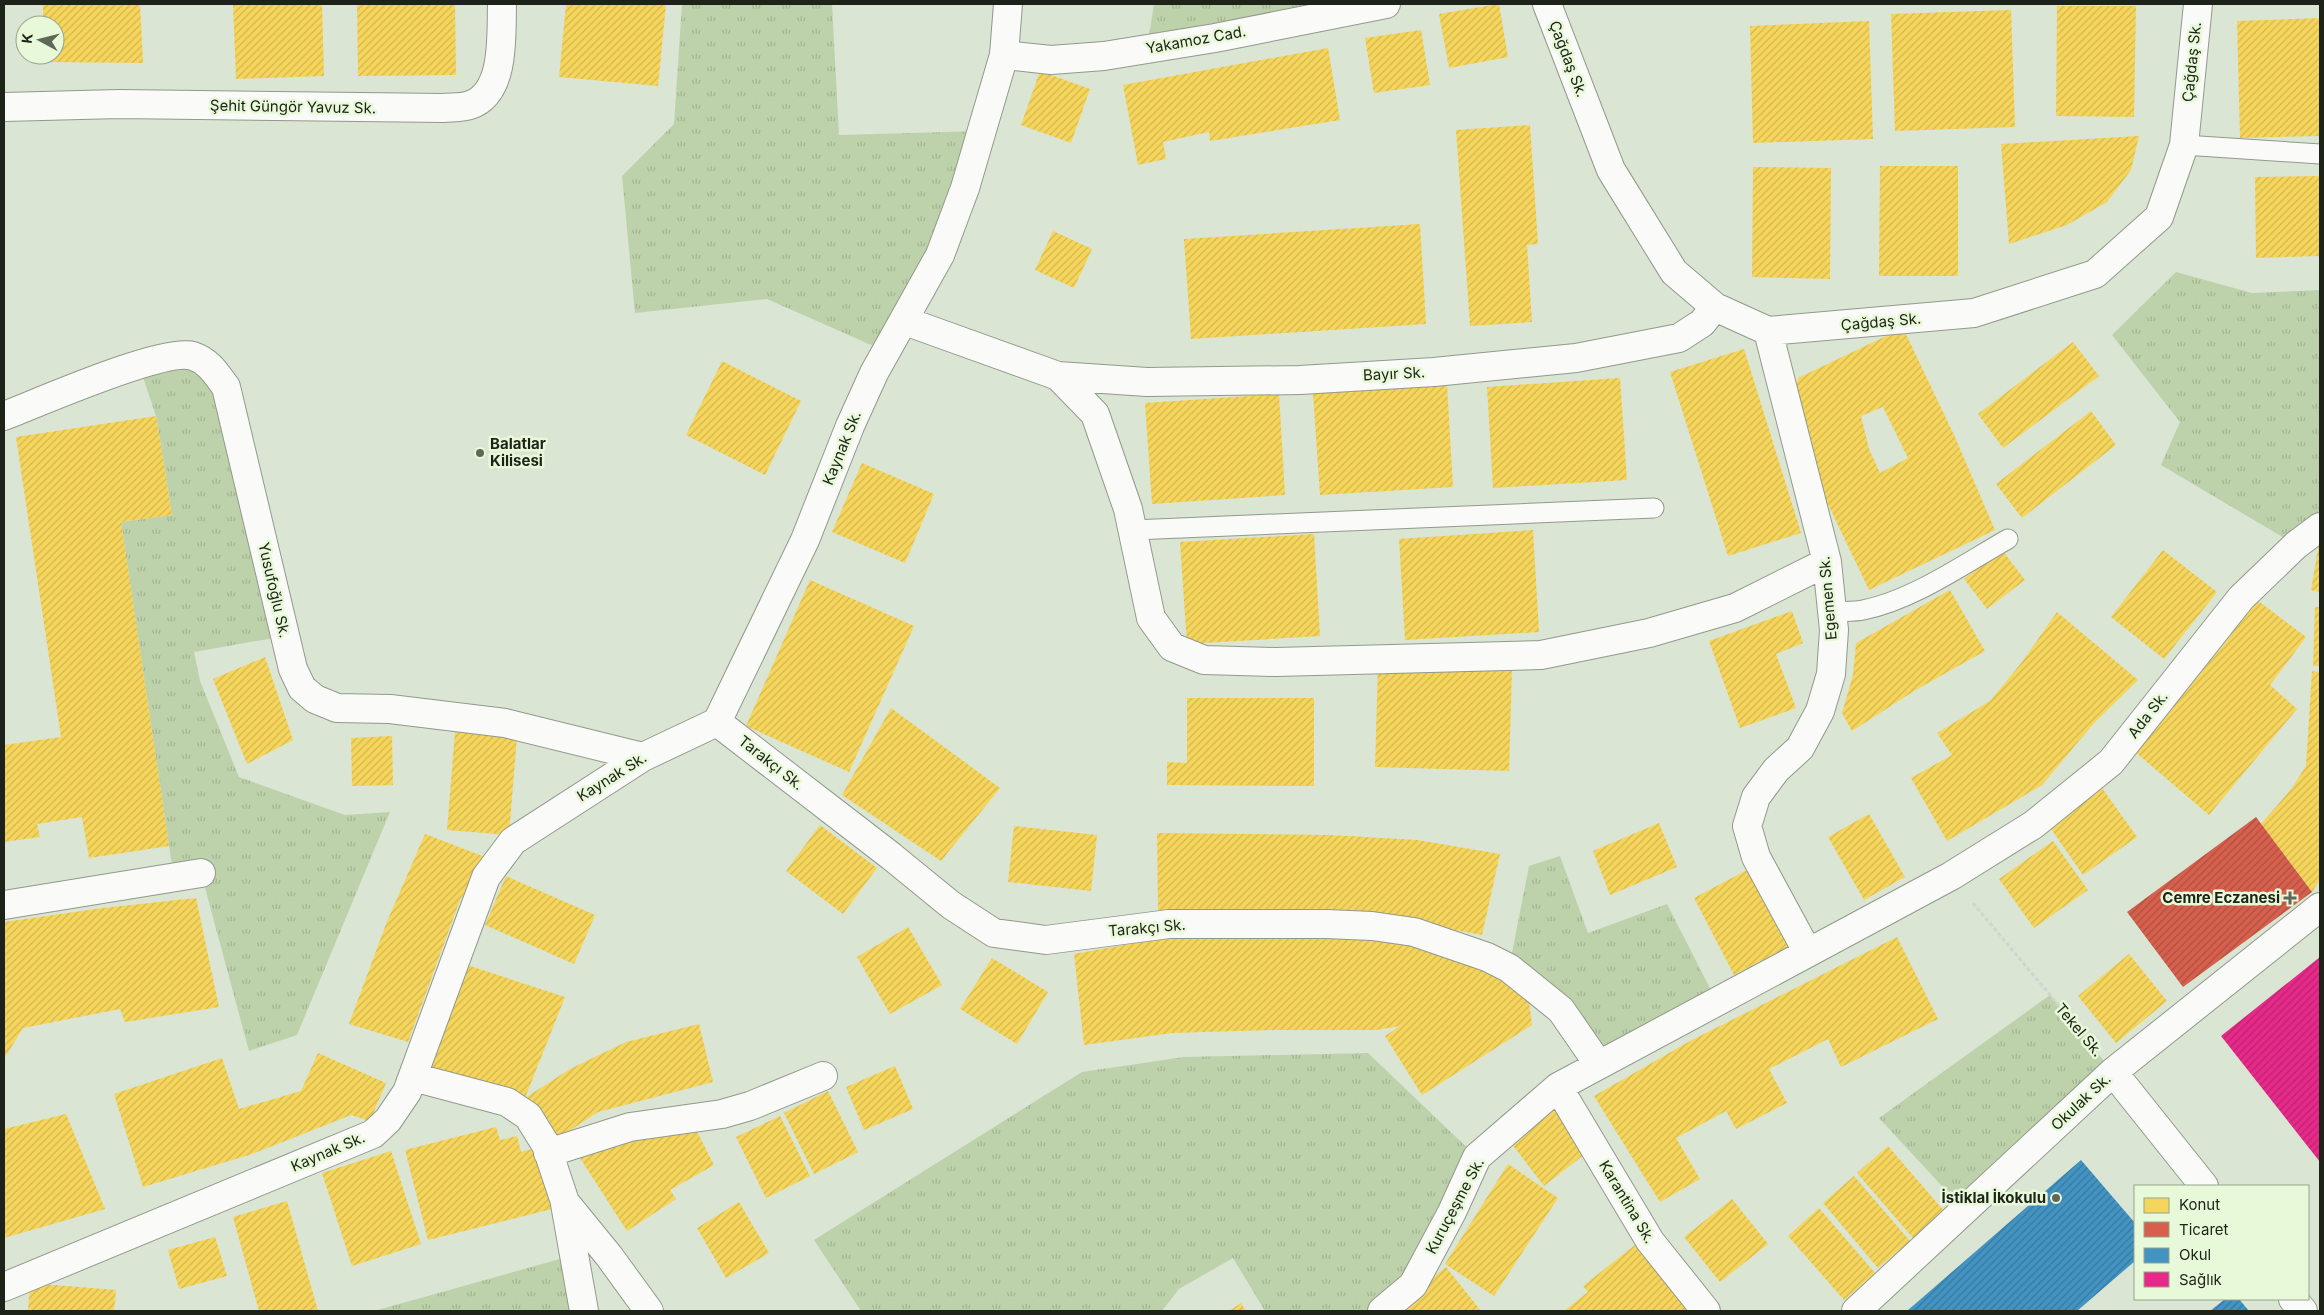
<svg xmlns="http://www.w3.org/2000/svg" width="2324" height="1315" viewBox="0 0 2324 1315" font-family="Inter,sans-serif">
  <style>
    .grass { fill: url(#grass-tufts) }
    .homes { fill: url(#homes-hatch); fill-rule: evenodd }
    .shops { fill: url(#shops-hatch) }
    .schools { fill: url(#schools-hatch) }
    .health { fill: url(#health-hatch) }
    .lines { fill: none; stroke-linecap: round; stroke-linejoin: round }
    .service-casing { stroke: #91998c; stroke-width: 21 }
    .minor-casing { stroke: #91998c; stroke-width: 30 }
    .tertiary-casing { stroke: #91998c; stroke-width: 30 }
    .path { stroke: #d1d4cf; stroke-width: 3; stroke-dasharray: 4 2.5; stroke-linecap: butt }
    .service { stroke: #fafbf8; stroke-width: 19 }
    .minor { stroke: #fafbf8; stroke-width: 28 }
    .tertiary { stroke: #fafbf8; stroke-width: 28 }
    .poi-dot { fill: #606759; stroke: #e8f9d9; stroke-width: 2 }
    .labels { text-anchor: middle; stroke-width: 5; stroke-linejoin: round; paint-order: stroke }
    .street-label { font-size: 15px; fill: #1d2318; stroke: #e8f9d9 }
    .poi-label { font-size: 15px; font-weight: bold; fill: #1d2318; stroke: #e8f9d9; text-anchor: end }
  </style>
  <defs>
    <pattern id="grass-tufts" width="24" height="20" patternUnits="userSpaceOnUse" patternTransform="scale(1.25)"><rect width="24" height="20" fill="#bdd2ab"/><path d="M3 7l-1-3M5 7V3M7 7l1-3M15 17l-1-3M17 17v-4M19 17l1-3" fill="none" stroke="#a2b492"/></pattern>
    <pattern id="homes-hatch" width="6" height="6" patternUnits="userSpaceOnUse" patternTransform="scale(1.25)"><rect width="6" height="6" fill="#f6d55c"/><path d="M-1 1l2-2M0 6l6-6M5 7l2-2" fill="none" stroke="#d2b74f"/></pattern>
    <pattern id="shops-hatch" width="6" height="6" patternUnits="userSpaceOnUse" patternTransform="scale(1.25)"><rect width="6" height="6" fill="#d6604d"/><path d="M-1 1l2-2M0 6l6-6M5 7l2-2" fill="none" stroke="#ad4f3f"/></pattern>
    <pattern id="schools-hatch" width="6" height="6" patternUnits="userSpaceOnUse" patternTransform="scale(1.25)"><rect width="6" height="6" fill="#4393c3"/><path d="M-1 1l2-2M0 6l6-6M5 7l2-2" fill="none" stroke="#37789d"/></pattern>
    <pattern id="health-hatch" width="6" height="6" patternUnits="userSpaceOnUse" patternTransform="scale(1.25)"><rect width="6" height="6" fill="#e7298a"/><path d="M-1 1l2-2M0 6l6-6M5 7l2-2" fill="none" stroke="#bb2370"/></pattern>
  </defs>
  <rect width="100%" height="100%" fill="#dbe5d3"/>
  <!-- grass -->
  <path class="grass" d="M682 4H832L839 135 982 131 887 352 767 299 635 313 622 176 674 124Z
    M1154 4H1305L1304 19 1147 49Z
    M2176 272 2252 293 2320 290V527L2296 545 2161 465 2180 422 2112 335Z
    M139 365 210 366 285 636 194 652 200 681 239 777 345 815 390 812 297 1035 249 1051 201 873 174 878 169 846 121 522 172 515 156 416Z
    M1560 856 1588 933 1667 904 1717 1002 1599 1065 1509 968 1529 866Z
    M2050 995 2113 1072 1965 1211 1879 1118Z
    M1368 1053 1477 1157 1382 1311H1265L1233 1258 1179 1289 1162 1311H861L814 1240 1082 1072 1184 1057Z
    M574 1255 584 1311H374Z"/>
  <!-- homes -->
  <path class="homes" d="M43 4H140L143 63 45 62V55H55V25H43Z
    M233 4H322L324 76 236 79Z
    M357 4H455L456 75 358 76Z
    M566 4H666L658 86 559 77Z
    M1499 4 1508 57 1449 68 1439 14Z
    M2057 6H2136L2134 117 2056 116Z
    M2011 10 2015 127 1895 131 1891 14Z
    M2320 18V136L2240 138 2237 21Z
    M1869 21 1873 139 1753 143 1750 26Z
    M1421 30 1430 85 1374 93 1365 38Z
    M1328 48 1340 120 1210 141 1209 132 1163 142 1166 159 1138 165 1123 85Z
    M1040 71 1090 89 1071 143 1021 125Z
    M1530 125 1538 244 1527 245 1532 322 1470 326 1456 130Z
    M2139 136 2131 170 2107 202 2067 225 2009 244 2001 144Z
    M1880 166H1958V276H1879Z
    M1753 167 1831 168 1830 279 1752 277Z
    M2320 176V256L2256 258 2255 177Z
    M1420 224 1426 324 1191 339 1184 239Z
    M1053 231 1092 249 1074 288 1035 270Z
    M1903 328 1954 435 1995 530 1869 590 1814 475 1794 399 1798 378ZM1883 407 1908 458 1880 473 1869 449 1861 416Z
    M2073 342 2099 376 2003 448 1978 414Z
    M1744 349 1801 533 1728 556 1670 372Z
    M722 361 801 401 765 475 686 435Z
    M1620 378 1627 480 1493 488 1487 387Z
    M1447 385 1453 487 1320 495 1313 394Z
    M1279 394 1285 495 1152 504 1145 403Z
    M2091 411 2116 445 2022 518 1996 484Z
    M156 416 172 515 121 522 169 846 89 858 82 817 37 824 40 837 4 842V745L61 737 16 437Z
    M862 463 934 494 905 563 832 532Z
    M1533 530 1539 632 1405 640 1399 539Z
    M1314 534 1320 636 1187 644 1180 542Z
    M2319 543 2320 544V592L2311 590Z
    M2002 550 2025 580 1987 609 1964 579Z
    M2163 550 2217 592 2164 659 2111 617Z
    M810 580 914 626 849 772 746 726Z
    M1950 590 1985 651 1914 691 1852 731 1842 713 1853 675 1856 643Z
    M2257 600 2306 637 2270 685 2297 709 2209 815 2134 751 2221 648Z
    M2315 607H2320V666H2313Z
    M1792 611 1803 643 1776 654 1796 708 1740 728 1709 641Z
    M2057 612 2138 680 2094 723 2042 785 1947 841 1911 778 1952 755 1937 733 1990 701 2022 662Z
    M265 657 293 740 247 764 213 679Z
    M1378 665 1512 670 1509 771 1375 767Z
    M2312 671 2320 672V880L2312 892 2261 824 2292 788 2306 766Z
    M1187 698H1314V786L1167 785V762L1187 763Z
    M891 708 1000 788 941 861 842 795Z
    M455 732 517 737 509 835 447 830Z
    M392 736 393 785 352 786 351 738Z
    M2102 788 2137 837 2083 875 2049 826Z
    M1869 814 1905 877 1864 900 1828 837Z
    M1659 823 1677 867 1610 895 1593 851Z
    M820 825 877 868 843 914 786 871Z
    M1014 826 1097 835 1091 891 1008 882Z
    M1157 833 1330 835 1417 840 1500 854 1482 935 1406 921 1328 913 1158 910Z
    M425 834 485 857 460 900 408 1042 349 1024 386 924Z
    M2053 841 2088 890 2034 928 1999 879Z
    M1747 870 1788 947 1734 975 1694 898Z
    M506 876 595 915 574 964 485 925Z
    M196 898 219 1007 125 1022 120 1009 23 1028 4 1059V922L103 908Z
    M908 927 942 985 890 1014 857 957Z
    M1169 937 1410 940 1483 968 1528 994 1532 1025 1422 1095 1385 1036 1400 1026 1377 1030H1274L1172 1033 1084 1045 1074 954Z
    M1897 937 1938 1019 1841 1067 1828 1039 1769 1069 1787 1103 1736 1129 1726 1111 1676 1138 1700 1179 1660 1202 1594 1096 1690 1041Z
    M2129 954 2167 1001 2116 1043 2078 996Z
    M992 958 1048 992 1017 1044 960 1009Z
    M464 964 565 997 525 1098 431 1066Z
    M699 1024 713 1082 598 1112 554 1141 525 1098 570 1069 626 1042Z
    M318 1053 386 1083 370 1121 351 1115 252 1154 143 1187 114 1094 222 1058 239 1109 301 1091Z
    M895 1066 913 1109 864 1130 846 1087Z
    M828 1091 858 1152 814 1174 784 1113Z
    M1556 1107 1590 1150 1544 1186 1511 1143Z
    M66 1114 105 1209 4 1238V1129Z
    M780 1116 810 1176 766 1198 736 1137Z
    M693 1124 714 1165 670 1190 676 1199 627 1231 578 1155Z
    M496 1127 500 1140 517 1136 521 1152 536 1148 552 1209 428 1240 405 1150Z
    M1888 1146 1944 1211 1913 1238 1857 1173Z
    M391 1151 421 1244 352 1266 322 1173Z
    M1508 1164 1558 1198 1494 1296 1445 1264Z
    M1854 1176 1910 1241 1878 1268 1823 1203Z
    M1732 1199 1768 1244 1720 1282 1684 1237Z
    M287 1201 318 1311H259L233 1217Z
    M739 1202 769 1253 726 1278 697 1228Z
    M1819 1208 1875 1273 1844 1300 1788 1236Z
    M215 1237 227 1276 179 1289 168 1250Z
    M1640 1241 1695 1311H1564L1588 1292 1583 1286Z
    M1446 1267 1481 1311H1402L1398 1306Z
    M30 1283 116 1290 114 1311H28Z
    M1241 1303 1246 1311H1229Z"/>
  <!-- shops -->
  <path class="shops" d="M2256 817 2312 892 2183 987 2127 912Z"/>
  <!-- schools -->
  <path class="schools" d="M2081 1160 2135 1223V1261L2077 1311H1907Z
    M2225 1299H2239L2249 1311H2210Z"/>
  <!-- health -->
  <path class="health" d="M2320 957V1162L2221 1036Z"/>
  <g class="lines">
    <!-- service casing -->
    <g class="service-casing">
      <path id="service" d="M2184 145 2320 154
        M1133 530 1654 508
        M1833 612C1842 611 1854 612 1863 610 1913 600 1964 564 2008 539"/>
    </g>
    <!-- minor casing -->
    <g class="minor-casing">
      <path id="minor" d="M1547 4 1611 170 1674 272 1715 307 1768 331 1974 313 2095 274 2159 217 2184 145 2198 4
        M4 107 119 104 443 108C451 107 462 108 470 105 506 93 501 34 502 4
        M905 321 1058 376 1095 414 1128 509 1151 618 1172 647 1204 660 1276 662 1541 655 1649 633 1735 608 1827 562
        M1768 331 1827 562 1834 630 1831 674 1820 711 1800 748 1776 770 1756 797 1747 826 1756 857 1808 953
        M1058 376 1147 382 1300 380 1434 372 1576 358 1679 338 1702 323 1715 307
        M4 416C38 403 164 347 193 356 209 361 217 375 226 387L293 669 302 688 315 699 337 708 390 709 505 723 643 757
        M717 722 891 856 951 905 994 933 1046 940 1169 924H1326L1372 926 1414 932 1487 957 1509 968 1561 1010 1599 1065
        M4 905 201 873
        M2113 1072 2204 1186
        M413 1077 507 1102 528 1116 546 1145 565 1202 609 1256 649 1311
        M1558 1087 1650 1241 1706 1311
        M548 1153 630 1127 722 1114 750 1106 823 1076
        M565 1204 584 1311
        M4 1287 373 1134 388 1120 407 1092 486 877 513 841 643 757 717 722 805 540 850 426 874 373 940 255 965 188 1004 55 1008 4
        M2293 1299 2303 1311
        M1382 1311 1413 1285 1452 1212 1477 1157 1558 1087 1951 876 2033 825 2111 762 2241 598 2296 545 2320 527
        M1856 1311 2113 1072 2320 907"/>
    </g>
    <!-- tertiary casing -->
    <g class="tertiary-casing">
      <path id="tertiary" d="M1004 55 1051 60 1104 56 1215 38 1386 4"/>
    </g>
    <!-- path -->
    <path class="path" d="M1973 903 2091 1044"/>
    <!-- service -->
    <use href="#service" class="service"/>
    <!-- minor -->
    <use href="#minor" class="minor"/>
    <!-- tertiary -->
    <use href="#tertiary" class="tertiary"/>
  </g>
  <!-- markers -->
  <g class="poi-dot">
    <circle cx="480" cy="453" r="5"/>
    <path d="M2287.5 890.5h5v5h5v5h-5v5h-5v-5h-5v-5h5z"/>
    <circle cx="2056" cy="1198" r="5"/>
  </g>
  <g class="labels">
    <!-- street labels -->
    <g class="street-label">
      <text transform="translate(1196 40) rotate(-10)" y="5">Yakamoz Cad.</text>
      <text transform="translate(1568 59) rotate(69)" y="5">Çağdaş Sk.</text>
      <text transform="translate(2192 62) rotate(-84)" y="5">Çağdaş Sk.</text>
      <text transform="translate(293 107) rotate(1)" y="5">Şehit Güngör Yavuz Sk.</text>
      <text transform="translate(1881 322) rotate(-5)" y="5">Çağdaş Sk.</text>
      <text transform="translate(1394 374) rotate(-3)" y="5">Bayır Sk.</text>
      <text transform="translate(842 448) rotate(-68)" y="5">Kaynak Sk.</text>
      <text transform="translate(274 590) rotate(77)" y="5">Yusufoğlu Sk.</text>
      <text transform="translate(1828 598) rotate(-95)" y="5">Egemen Sk.</text>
      <text transform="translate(2148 715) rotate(-52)" y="5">Ada Sk.</text>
      <text transform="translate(771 763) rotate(38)" y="5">Tarakçı Sk.</text>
      <text transform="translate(612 777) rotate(-32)" y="5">Kaynak Sk.</text>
      <text transform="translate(1147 928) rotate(-5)" y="5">Tarakçı Sk.</text>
      <text transform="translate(2079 1030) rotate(50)" y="5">Tekel Sk.</text>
      <text transform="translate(2081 1102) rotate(-43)" y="5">Okulak Sk.</text>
      <text transform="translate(328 1152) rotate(-23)" y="5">Kaynak Sk.</text>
      <text transform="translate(1627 1202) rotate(59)" y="5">Karantina Sk.</text>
      <text transform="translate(1455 1206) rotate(-62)" y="5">Kuruçeşme Sk.</text>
    </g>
    <!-- poi labels -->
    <g class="poi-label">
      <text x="490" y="449" text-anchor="start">Balatlar<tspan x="490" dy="17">Kilisesi</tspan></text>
      <text x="2280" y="903">Cemre Eczanesi</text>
      <text x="2046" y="1203">İstiklal İkokulu</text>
    </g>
  </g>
  <!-- border -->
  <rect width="2324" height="1315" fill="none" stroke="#1d2318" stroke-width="10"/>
  <!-- legend -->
  <rect x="2134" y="1185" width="175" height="115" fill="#e8f9d9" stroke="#97a38c"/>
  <rect x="2144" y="1198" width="25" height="15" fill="#f6d55c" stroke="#97a38c"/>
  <text x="2179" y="1210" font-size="15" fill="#1d2318">Konut</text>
  <rect x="2144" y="1222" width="25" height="15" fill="#d6604d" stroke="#97a38c"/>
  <text x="2179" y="1235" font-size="15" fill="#1d2318">Ticaret</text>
  <rect x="2144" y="1248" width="25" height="15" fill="#4393c3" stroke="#97a38c"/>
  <text x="2179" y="1260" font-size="15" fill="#1d2318">Okul</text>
  <rect x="2144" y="1272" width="25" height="15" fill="#e7298a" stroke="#97a38c"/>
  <text x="2179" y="1285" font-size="15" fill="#1d2318">Sağlık</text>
  <!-- north arrow -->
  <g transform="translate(40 40) rotate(277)"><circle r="24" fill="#e8f9d9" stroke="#97a38c"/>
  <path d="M0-4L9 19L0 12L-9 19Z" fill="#606759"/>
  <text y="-8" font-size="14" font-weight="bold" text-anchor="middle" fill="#1d2318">K</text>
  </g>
</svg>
